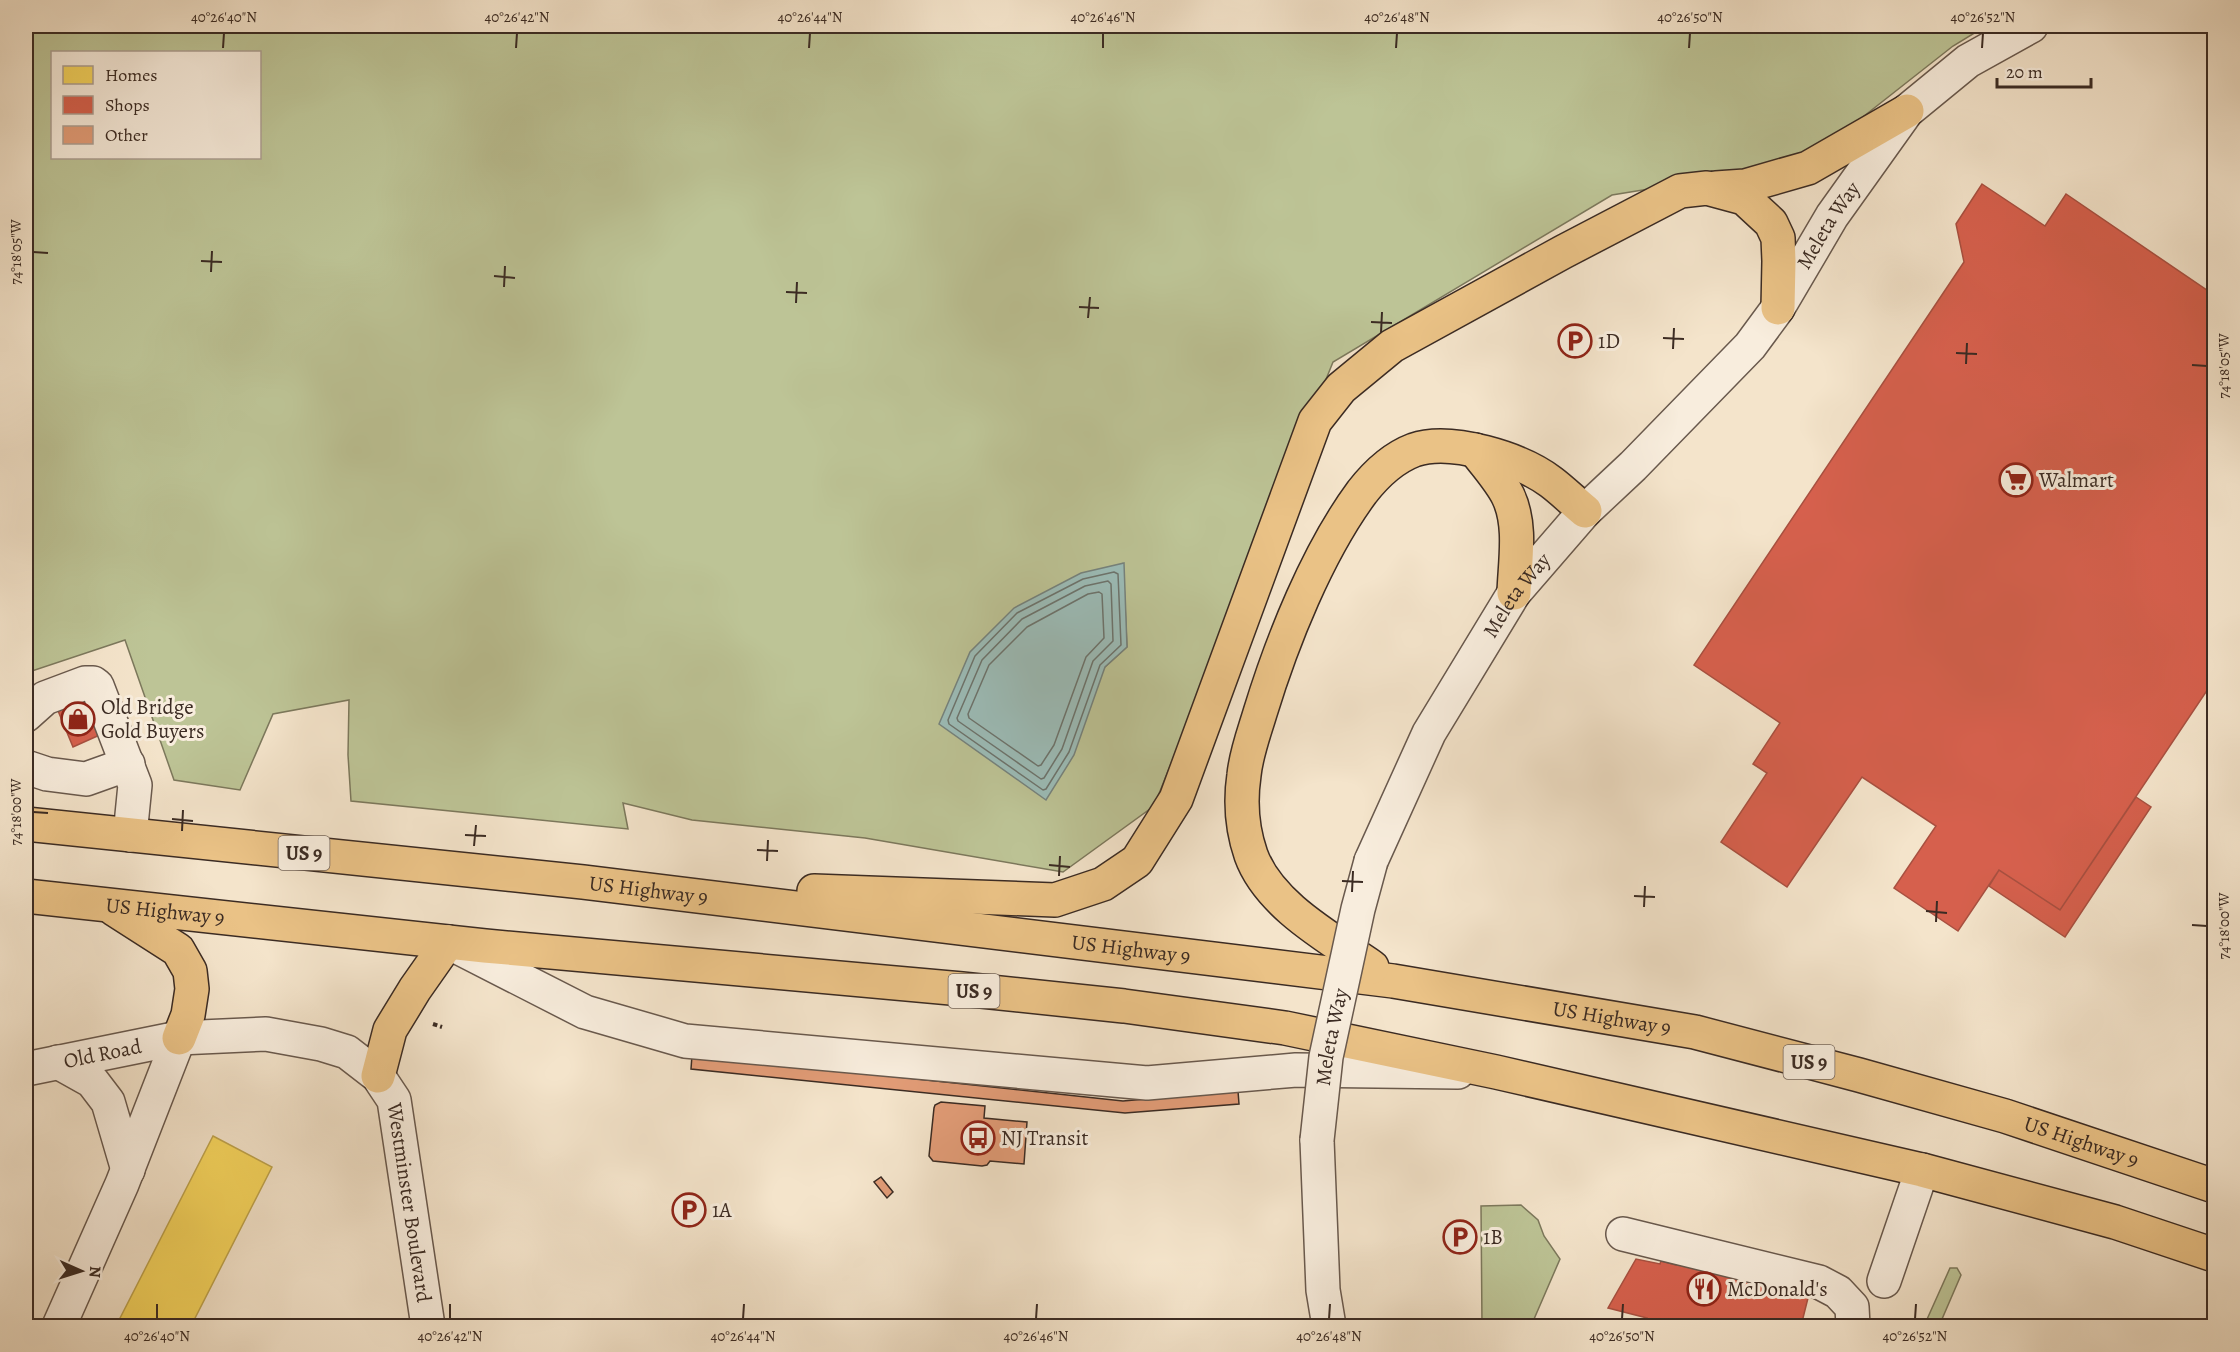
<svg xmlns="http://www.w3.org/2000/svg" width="2240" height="1352" viewBox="0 0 2240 1352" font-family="Alegreya,serif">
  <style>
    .green { fill: #bdc496; stroke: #7c785c; stroke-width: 1.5; fill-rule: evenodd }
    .water { fill: #9cbeba; stroke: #75837e; stroke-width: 1.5 }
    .homes { fill: #f6d55c; stroke: #bea24b; stroke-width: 1.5 }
    .shops { fill: #d6604d; stroke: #a85040; stroke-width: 1.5 }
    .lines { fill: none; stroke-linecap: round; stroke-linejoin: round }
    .shore { stroke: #6c746e; stroke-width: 1.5 }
    .building { fill: #e29c77; stroke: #3b2b23; stroke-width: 1.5 }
    .minor-casing { stroke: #69594d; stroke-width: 36 }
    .highway-casing { stroke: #3b2b23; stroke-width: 36 }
    .path { stroke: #3b2b23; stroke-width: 4; stroke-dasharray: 4.5 3; stroke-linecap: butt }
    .minor { stroke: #f8eddd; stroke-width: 33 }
    .highway { stroke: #eac286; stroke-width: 33 }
    .minor-bridge-casing { stroke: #69594d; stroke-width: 36; stroke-linecap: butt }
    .minor-bridge { stroke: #f8eddd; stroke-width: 33 }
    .ticks { fill: none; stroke: #3b2b23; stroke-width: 2 }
    .labels { text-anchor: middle; stroke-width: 6; stroke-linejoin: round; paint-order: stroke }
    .shield { fill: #f8eddd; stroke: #74655b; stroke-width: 1.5 }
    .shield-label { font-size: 20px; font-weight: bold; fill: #3b2b23 }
    .street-label { font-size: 21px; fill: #3b2b23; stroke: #f8eddd }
    .poi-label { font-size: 21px; fill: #3b2b23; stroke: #f8eddd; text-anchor: start }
    .neatline { fill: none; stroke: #3b2b23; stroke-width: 2 }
    .ticks-label { font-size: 15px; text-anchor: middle; fill: #3b2b23 }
  </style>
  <rect width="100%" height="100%" fill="#f4e4cb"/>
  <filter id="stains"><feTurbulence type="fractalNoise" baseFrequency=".00333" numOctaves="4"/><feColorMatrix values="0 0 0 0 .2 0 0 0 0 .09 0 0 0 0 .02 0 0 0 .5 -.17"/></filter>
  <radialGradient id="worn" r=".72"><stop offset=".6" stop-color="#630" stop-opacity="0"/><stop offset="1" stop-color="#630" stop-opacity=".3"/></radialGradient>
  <!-- green -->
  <path class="green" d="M26 26H1986L1953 46 1803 164 1612 195 1333 362 1154 806 1063 872 865 838 692 820 623 803 628 829 351 801 348 755 349 700 273 714 240 790 174 780 125 640 26 673ZM52 52H260V158H52ZM1123 563 1127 647 1105 667Z
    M1521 1205 1538 1220 1544 1236 1560 1259 1531 1326H1482L1481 1206Z
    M1950 1268H1957L1961 1275 1939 1326H1924Z"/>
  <!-- water -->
  <path class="water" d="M1124 563 1127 647 1105 667 1074 755 1046 800 939 724 970 652 1014 608 1081 573Z"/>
  <!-- homes -->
  <path class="homes" d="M213 1136 272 1167 191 1326H116Z"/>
  <!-- shops -->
  <path class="shops" d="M1982 184 2045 226 2066 194 2214 295V680L2060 910 1999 870 1958 931 1894 888 1936 826 1862 777 1787 887 1721 842 1767 773 1753 764 1780 723 1694 665 1964 262 1956 224Z
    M87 693 104 733 73 747 56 706Z
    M2136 797 2151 807 2065 937 1989 886 1999 870 2060 910Z
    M1678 1257 1809 1294 1801 1326H1661L1645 1322 1647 1318 1608 1308 1636 1259 1660 1264 1661 1261 1676 1265Z"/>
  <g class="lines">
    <!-- shore -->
    <path class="shore" d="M1114 572 1118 574 1121 645 1100 665 1069 752 1046 789 1043 790 949 724 948 720 975 656 1017 613 1083 579Z
      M1108 581 1111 584 1113 641 1093 661 1062 749 1044 778 1041 779 958 721 957 718 982 660 1022 619 1085 586Z
      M1099 592 1102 594 1104 638 1086 657 1054 745 1041 765 1038 766 969 718 968 714 989 665 1027 627 1088 594Z"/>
  </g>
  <!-- building -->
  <path class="building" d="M692 1055 1123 1101 1238 1091 1239 1104 1125 1113 691 1069Z
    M941 1102 985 1106 984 1118 1027 1122 1024 1164 990 1161 987 1165 982 1166 933 1161 929 1156 934 1108 935 1105Z
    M881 1177 893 1192 887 1198 874 1182Z"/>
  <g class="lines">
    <!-- minor casing -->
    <g class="minor-casing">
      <g id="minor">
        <path d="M26 715 45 698 85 683H93L97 686 135 785 130 835"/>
        <path d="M26 767 47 774 86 779 128 764"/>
        <path id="s1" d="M1371 861 1429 733 1514 593 1585 511 1633 466 1750 346 1778 308 1832 216 1907 111 1968 61 2031 26"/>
        <path d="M448 942 585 1012 685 1041 1147 1083 1296 1070 1458 1072"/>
        <path d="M58 1062 92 1081 108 1102 128 1170"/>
        <path id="s2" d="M26 1069 179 1038 266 1034 321 1044 347 1052 378 1076 394 1100 428 1326"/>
        <path d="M1317 1140 1323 1290 1329 1326"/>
        <path d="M1623 1234 1819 1282 1838 1292 1852 1307 1853 1326"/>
        <path d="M1884 1281 1922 1170"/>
        <path d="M59 1326 122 1184 179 1038"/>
      </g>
    </g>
    <!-- highway casing -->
    <g class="highway-casing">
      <g id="highway">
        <path d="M1716 188 1745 186 1808 168 1907 111"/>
        <path d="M1475 450C1486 465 1500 480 1508 496 1522 525 1515 562 1514 593"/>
        <path id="s3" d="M26 824 583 882 1393 981 1695 1032 1859 1075 2005 1116 2214 1186"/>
        <path d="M814 891 1055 900 1103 884 1137 861 1176 799 1315 421 1341 388 1392 346 1563 252 1680 191 1707 188 1744 198 1771 223 1778 238 1779 261 1778 308"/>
        <path id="s4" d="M26 896 485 946 962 989 1124 1006 1285 1028 1496 1072 1922 1170 2115 1222 2214 1255"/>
        <path d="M114 909 178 950 190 971 192 989 188 1015 179 1038"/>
        <path d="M1372 967C1330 938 1269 905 1251 855 1242 829 1240 802 1244 775 1246 754 1254 733 1260 713 1282 641 1317 553 1362 492 1376 474 1393 458 1414 450 1451 437 1521 459 1551 482 1563 491 1574 502 1585 511"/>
        <path d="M378 1076 390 1030 415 989 448 942"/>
      </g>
    </g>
    <!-- path -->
    <path class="path" d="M433 1024 442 1027"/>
    <!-- minor -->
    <use href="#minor" class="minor"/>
    <!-- highway -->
    <use href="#highway" class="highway"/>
    <!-- minor-bridge casing -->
    <g class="minor-bridge-casing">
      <g id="minor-bridge">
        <path id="s5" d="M1317 1140 1326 1057 1358 909 1371 861"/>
      </g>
    </g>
    <!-- minor-bridge -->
    <use href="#minor-bridge" class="minor-bridge"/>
  </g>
  <!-- ticks -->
  <path class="ticks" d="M223 48 224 33M516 48 517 33M809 48 810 33M1103 48V33M1396 48 1397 33M1689 48 1690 33M1982 48 1983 33M33 252 48 253M201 261 222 262M211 272 212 251M494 276 515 278M504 287 505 266M786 292 807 293M796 303 797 282M1079 307 1099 308M1088 318 1090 297M1371 322 1392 323M1381 333 1382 312M1663 338 1684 339M1673 349 1674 328M1956 353 1977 354M1966 364 1967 343M2192 365 2207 366M33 812 48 813M172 819 193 821M182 831 183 810M465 835 486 836M474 846 476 825M757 850 778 851M767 861 768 840M1049 865 1070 867M1059 876 1060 856M1342 881 1363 882M1352 892 1353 871M1634 896 1655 897M1644 907 1645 886M1926 911 1947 913M1936 922 1937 901M2192 925 2207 926M157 1319V1304M450 1319V1304M743 1319 744 1304M1036 1319 1037 1304M1329 1319 1330 1304M1622 1319 1623 1304M1915 1319 1916 1304"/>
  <!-- icons -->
  <defs>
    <g id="parking-ring" transform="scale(1.725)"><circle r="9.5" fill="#f8eddd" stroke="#8f2418" stroke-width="1.5"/><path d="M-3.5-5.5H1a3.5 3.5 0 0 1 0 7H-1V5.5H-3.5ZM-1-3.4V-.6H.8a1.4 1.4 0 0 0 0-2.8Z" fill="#8f2418"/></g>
    <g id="supermarket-ring" transform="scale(1.725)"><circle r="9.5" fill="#f8eddd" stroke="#8f2418" stroke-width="1.5"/><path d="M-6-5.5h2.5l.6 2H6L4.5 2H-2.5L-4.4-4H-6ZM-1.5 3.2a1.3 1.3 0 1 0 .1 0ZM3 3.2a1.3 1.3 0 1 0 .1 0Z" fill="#8f2418"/></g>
    <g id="shop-ring" transform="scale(1.725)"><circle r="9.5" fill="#f8eddd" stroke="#8f2418" stroke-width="1.5"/><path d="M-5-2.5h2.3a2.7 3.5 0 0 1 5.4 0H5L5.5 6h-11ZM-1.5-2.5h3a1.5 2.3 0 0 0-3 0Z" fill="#8f2418"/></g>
    <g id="bus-ring" transform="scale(1.725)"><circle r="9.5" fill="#f8eddd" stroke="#8f2418" stroke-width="1.5"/><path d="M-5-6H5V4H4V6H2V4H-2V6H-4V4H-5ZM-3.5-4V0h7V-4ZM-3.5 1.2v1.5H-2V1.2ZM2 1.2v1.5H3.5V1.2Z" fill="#8f2418"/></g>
    <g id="restaurant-ring" transform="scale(1.725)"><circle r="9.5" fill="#f8eddd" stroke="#8f2418" stroke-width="1.5"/><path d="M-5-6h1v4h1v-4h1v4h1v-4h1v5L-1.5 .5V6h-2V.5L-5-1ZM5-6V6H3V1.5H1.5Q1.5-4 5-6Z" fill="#8f2418"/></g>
  </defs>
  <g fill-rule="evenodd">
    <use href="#parking-ring" x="1575" y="341"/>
    <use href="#supermarket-ring" x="2016" y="480"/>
    <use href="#shop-ring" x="78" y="719"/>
    <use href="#bus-ring" x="978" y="1138"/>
    <use href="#parking-ring" x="689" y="1210"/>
    <use href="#parking-ring" x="1460" y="1237"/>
    <use href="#restaurant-ring" x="1704" y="1289"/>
  </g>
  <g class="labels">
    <!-- shield labels -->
    <g class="shield">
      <rect x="278.5" y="836" width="51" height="34" rx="4.5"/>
      <rect x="948.5" y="974" width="51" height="34" rx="4.5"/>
      <rect x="1783.5" y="1045" width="51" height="34" rx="4.5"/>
    </g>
    <g class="shield-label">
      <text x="304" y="860">US 9</text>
      <text x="974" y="998">US 9</text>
      <text x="1809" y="1069">US 9</text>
    </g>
    <!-- street labels -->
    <g class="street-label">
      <text dy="7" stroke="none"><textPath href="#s1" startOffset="790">Meleta Way</textPath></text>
      <text dy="7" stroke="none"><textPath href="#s1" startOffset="304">Meleta Way</textPath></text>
      <text dy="7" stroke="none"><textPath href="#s3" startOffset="626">US Highway 9</textPath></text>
      <text dy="7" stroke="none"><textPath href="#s4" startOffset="140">US Highway 9</textPath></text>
      <text dy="7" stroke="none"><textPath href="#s3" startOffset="1112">US Highway 9</textPath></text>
      <text dy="7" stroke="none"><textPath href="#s3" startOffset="1598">US Highway 9</textPath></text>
      <text dy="7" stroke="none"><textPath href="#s5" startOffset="104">Meleta Way</textPath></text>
      <text dy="7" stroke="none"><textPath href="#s2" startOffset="78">Old Road</textPath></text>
      <text dy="7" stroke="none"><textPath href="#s3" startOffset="2084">US Highway 9</textPath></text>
      <text dy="7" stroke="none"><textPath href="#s2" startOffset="498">Westminster Boulevard</textPath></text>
    </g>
    <!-- poi labels -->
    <g class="poi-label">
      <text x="1598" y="348">1D</text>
      <text x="2039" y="487">Walmart</text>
      <text x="101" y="714">Old Bridge<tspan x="101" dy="24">Gold Buyers</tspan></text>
      <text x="1001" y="1145">NJ Transit</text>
      <text x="712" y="1217">1A</text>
      <text x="1483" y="1244">1B</text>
      <text x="1727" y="1296">McDonald's</text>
    </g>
  </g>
  <!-- margin -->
  <rect width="2240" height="1352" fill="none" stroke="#f4e4cb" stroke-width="66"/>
  <!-- legend -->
  <rect x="51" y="51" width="210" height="108" fill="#f8eddd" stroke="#ac9f93" stroke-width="1.5"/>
  <rect x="63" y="66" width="30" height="18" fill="#f6d55c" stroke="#ac9f93" stroke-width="1.5"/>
  <text x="105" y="81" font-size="18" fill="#3b2b23">Homes</text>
  <rect x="63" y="96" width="30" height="18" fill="#d6604d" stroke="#ac9f93" stroke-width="1.5"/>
  <text x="105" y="111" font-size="18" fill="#3b2b23">Shops</text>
  <rect x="63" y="126" width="30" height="18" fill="#e29c77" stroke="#ac9f93" stroke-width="1.5"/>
  <text x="105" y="141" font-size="18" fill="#3b2b23">Other</text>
  <!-- north arrow -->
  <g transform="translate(81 1271) rotate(93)" stroke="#f8eddd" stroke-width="4.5" paint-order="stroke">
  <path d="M0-4.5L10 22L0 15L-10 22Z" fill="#3b2b23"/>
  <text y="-9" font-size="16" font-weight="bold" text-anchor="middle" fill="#3b2b23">N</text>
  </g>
  <!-- scale -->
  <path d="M1997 78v9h94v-9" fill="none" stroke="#3b2b23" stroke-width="3"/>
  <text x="2006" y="78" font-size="18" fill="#3b2b23" stroke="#f8eddd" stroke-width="4.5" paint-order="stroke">20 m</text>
  <rect x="33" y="33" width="2174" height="1286" class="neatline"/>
  <g class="ticks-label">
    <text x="224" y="22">40°26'40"N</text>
    <text x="517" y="22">40°26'42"N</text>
    <text x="810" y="22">40°26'44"N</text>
    <text x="1103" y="22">40°26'46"N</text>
    <text x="1397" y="22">40°26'48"N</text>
    <text x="1690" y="22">40°26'50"N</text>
    <text x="1983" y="22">40°26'52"N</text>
    <text transform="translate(16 252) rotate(-90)" y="5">74°18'05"W</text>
    <text transform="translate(2224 366) rotate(-90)" y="5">74°18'05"W</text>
    <text transform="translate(16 812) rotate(-90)" y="5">74°18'00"W</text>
    <text transform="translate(2224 926) rotate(-90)" y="5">74°18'00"W</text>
    <text x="157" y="1341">40°26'40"N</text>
    <text x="450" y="1341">40°26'42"N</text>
    <text x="743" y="1341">40°26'44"N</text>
    <text x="1036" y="1341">40°26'46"N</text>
    <text x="1329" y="1341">40°26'48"N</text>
    <text x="1622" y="1341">40°26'50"N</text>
    <text x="1915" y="1341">40°26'52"N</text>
  </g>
  <rect width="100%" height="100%" filter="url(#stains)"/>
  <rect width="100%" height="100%" fill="url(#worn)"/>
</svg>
